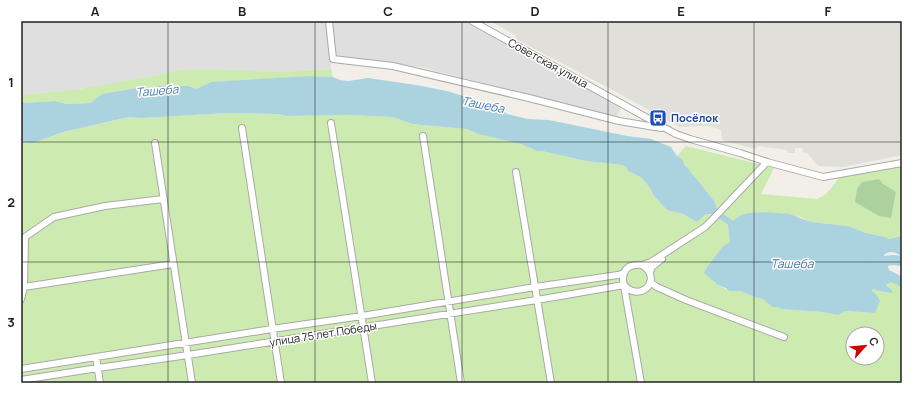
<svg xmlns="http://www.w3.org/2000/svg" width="923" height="404" viewBox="0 0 923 404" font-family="Manrope,sans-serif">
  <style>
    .residential { fill: #e0dfdf }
    .airport { fill: #e1dfda }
    .grass { fill: #cdebb0; fill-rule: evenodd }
    .forest { fill: #add19e }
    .water { fill: #aad3df }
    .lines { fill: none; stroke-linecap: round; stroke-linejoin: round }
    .river { stroke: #aad3df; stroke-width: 10 }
    .minor-casing { stroke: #a9a9a9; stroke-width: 8 }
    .minor { stroke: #fff; stroke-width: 6 }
    .grid { fill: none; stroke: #222; stroke-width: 1; stroke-opacity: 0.55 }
    .labels { text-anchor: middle; stroke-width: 3; stroke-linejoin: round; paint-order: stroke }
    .street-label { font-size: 11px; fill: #222; stroke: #fff }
    .transit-label { font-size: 11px; font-weight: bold; fill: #164399; stroke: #fff; text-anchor: start }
    .water-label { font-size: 12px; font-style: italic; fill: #4a7aab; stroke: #fff }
    .neatline { fill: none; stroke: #222; stroke-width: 1.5 }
    .grid-label { font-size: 13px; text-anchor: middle; font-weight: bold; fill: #222 }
  </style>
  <rect width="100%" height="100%" fill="#f2efe9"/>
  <!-- residential -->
  <path class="residential" d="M21 21H327L331 69 284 72 183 70 79 89 21 95Z
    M332 21H464L621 105 617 117 420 67 336 57Z"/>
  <!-- airport -->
  <path class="airport" d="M490 21H902V155L844 167 818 166 807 153H804L803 152 802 148H795V153H788L787 150 758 146 755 149 722 140 721 130 710 126 679 127 618 93 516 39 515 35Z"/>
  <!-- grass -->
  <path class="grass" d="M204 69 284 72 331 69 333 77 309 76 219 82H211L196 89 189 86H158L144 90 136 88 102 94 90 103 67 104 55 101 21 103V95L79 89 183 70Z
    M228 113 278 114 287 116 348 115 393 117 412 124 467 129 478 134 521 144 537 151H542L586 161 623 165 626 167 628 171 642 178 650 188 654 196 667 210 683 214 697 222 706 214H712L728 225 730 237V242L722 247 707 267C709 274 711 279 717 284 721 287 725 288 729 291H741L757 298 763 299 772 307H777L782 309 822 312 838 315 846 311 875 313 876 294 872 291V289L881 290 886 293 892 290 886 284 891 281 901 287 902 293V383H21V142L33 143 63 132 130 117 141 118ZM853 334H877V358H853Z
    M686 146 774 168 761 194 817 199C829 194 833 186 840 175L902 165V236L889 239 885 237 866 233 848 226 811 222 800 217 765 212 748 213 734 222 717 209 715 202 695 177 689 172 688 168C683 165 683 160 677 156Z"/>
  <!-- forest -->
  <path class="forest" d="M879 179 883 184 896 192 891 218 879 216 855 202 857 189 862 182Z"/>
  <!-- water -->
  <path class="water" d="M309 76 333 77 340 80 348 81 368 78 416 85 447 91 499 107 507 114 528 119 549 120 627 136 651 139 671 147 677 156 682 159 685 166 688 168 690 172 695 177 715 202 717 209 733 221 741 215 748 213 765 212 789 214 811 222 848 226 866 233 885 237 889 239 902 236V257C896 252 890 250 884 255L889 270 901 276 902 275V293L901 287 891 282 886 285 892 290V293C885 293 879 290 872 289V291L876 294 880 301 875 313 846 311 838 315 822 312 782 309 777 307H772L763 299 757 298 741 291H729L726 288 718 285 704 273 707 267 722 247 730 242 728 225 713 214H706L697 222 683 214 667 210 654 196 650 188 642 178 628 171 626 167 623 165 586 161 542 151H537L521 144 478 134 467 129 412 124 393 117 348 115 287 116 278 114 228 113 141 118 129 117 63 132 33 143 21 142V103L55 101 67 104 90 103 102 94 136 88 144 90 158 86H189L196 89 211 82Z"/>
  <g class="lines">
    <!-- river -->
    <path class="river" d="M872 263 893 260 902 261"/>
    <!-- minor casing -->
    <g class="minor-casing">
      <path id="minor" d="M329 21 333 59 393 66 529 98 619 121 661 128
        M472 21 624 105 665 128 676 134 690 139 740 153 767 162 823 177 902 163
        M331 123 372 383
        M242 128 281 383
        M423 136 461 383
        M155 143 192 383
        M516 172 551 383
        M642 265 651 262 705 227 713 219 767 162
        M650 272 652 267 662 259
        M650 282 657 287 686 300 784 337
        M624 285C638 301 657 285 649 272 648 269 644 267 642 265 631 264 623 267 623 280L641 383
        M24 287 173 264
        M21 299 24 287 25 237 54 217 105 206 163 199
        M96 357 100 383
        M21 369 272 329 362 316 535 287 618 275 624 273
        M21 380 98 368 188 355 537 300 624 285"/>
    </g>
    <!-- minor -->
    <use href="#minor" class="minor"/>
  </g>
  <!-- grid -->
  <path class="grid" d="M168 21V383M315 21V383M462 21V383M608 21V383M754 21V383M21 142H902M21 262H902"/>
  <!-- icons -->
  <defs>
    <g id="bus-square" transform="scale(0.9)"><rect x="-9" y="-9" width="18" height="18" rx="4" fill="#1a4fb4" stroke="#fff"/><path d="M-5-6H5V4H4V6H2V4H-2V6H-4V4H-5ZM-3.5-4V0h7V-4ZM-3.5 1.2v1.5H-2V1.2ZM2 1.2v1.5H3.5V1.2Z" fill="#fff"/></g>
  </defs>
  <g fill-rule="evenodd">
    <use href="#bus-square" x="658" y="118"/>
  </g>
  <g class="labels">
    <!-- street labels -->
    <g class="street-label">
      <text transform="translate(548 63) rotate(29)" y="4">Советская улица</text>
      <text transform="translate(323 334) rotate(-9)" y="4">улица 75 лет Победы</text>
    </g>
    <!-- transit labels -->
    <g class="transit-label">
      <text x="671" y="122">Посёлок</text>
    </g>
    <!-- water labels -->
    <g class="water-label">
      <text transform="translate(157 91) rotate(-5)" y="4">Ташеба</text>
      <text transform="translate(483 105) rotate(11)" y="4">Ташеба</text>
      <text x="792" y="268">Ташеба</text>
    </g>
  </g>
  <!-- border -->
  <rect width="923" height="404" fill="none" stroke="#ffffff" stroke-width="44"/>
  <!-- north arrow -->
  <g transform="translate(865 346) rotate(63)"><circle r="19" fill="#ffffff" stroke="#a7a7a7"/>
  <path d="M0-3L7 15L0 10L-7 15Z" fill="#d40000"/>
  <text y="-6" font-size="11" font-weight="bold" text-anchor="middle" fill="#222222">С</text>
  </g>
  <rect x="22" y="22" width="879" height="360" class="neatline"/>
  <g class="grid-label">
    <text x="95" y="16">A</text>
    <text x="242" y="16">B</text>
    <text x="388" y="16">C</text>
    <text x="535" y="16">D</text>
    <text x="681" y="16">E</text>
    <text x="828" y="16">F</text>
    <text x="11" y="87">1</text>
    <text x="11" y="207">2</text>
    <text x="11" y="327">3</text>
  </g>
</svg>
